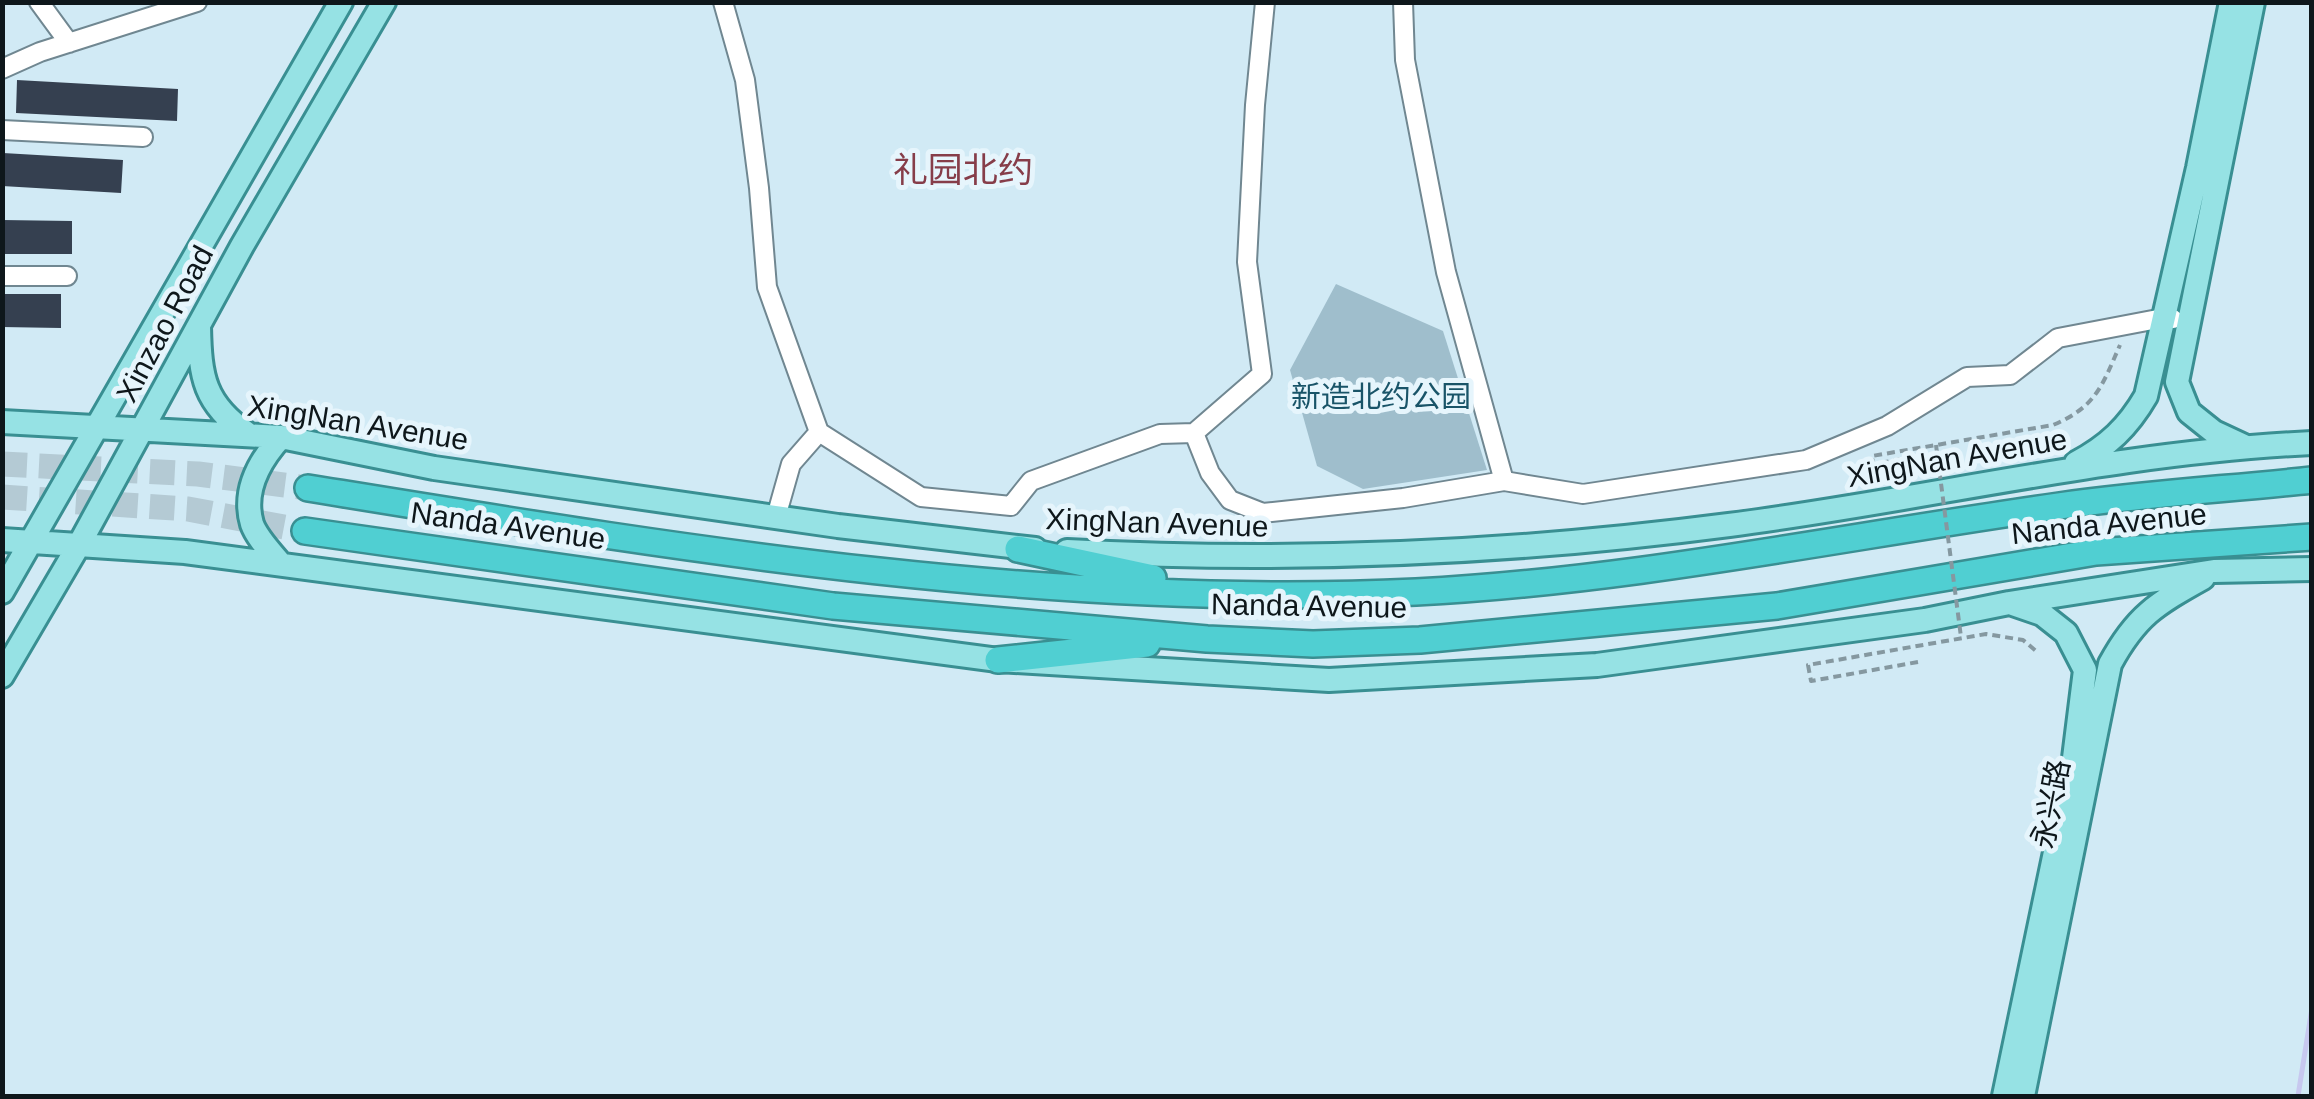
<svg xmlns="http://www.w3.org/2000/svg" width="2314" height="1099" viewBox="0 0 2314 1099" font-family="Helvetica,'Noto Sans SC',sans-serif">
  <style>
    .green { fill: #9fbecc }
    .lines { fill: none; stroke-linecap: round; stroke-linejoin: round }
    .stream { stroke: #c7c8ef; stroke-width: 5 }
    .building { fill: #354050 }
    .highway-tunnel { stroke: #b4cad4; stroke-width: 25; stroke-dasharray: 25 12; stroke-linecap: butt }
    .minor-casing { stroke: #708791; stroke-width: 22 }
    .major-casing { stroke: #398f92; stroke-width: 28 }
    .highway-casing { stroke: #398f92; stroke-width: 30 }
    .path { stroke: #8598a0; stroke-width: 4; stroke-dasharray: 8 5; stroke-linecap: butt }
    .minor { stroke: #fff; stroke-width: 18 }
    .major { stroke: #96e2e4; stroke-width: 22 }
    .highway { stroke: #50cfd2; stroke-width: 25 }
    .path-bridge { stroke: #8598a0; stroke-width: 4; stroke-dasharray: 8 5; stroke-linecap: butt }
    .labels { text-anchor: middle; stroke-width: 10; stroke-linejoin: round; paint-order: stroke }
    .street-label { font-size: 30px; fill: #0e171b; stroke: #e6f5fc }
    .park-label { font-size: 30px; fill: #195468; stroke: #e6f5fc }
    .quarter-label { font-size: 35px; fill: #863d49; stroke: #e6f5fc }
  </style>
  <rect width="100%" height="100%" fill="#d1eaf5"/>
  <!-- green -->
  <path class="green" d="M1336 284 1443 331 1487 470 1363 489 1317 466 1290 370Z"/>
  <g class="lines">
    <!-- stream -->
    <path class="stream" d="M2298 1096 2312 1008"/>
  </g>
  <!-- building -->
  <path class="building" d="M17 80 178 89 177 121 16 113Z
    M3 153 123 160 121 193 2 186Z
    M2 220 72 221V254H2Z
    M2 294H61V328L2 327Z"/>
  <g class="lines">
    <!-- highway-tunnel -->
    <path class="highway-tunnel" d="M2 464 198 474 308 488
      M2 497 188 509 305 531"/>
    <!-- minor casing -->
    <g class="minor-casing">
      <path id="minor" d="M39 2 69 43
        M723 2 745 80 759 188 767 287 819 432 921 497 1011 506 1031 481 1160 434 1194 433 1262 374 1247 262 1255 105 1265 2
        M1403 2 1405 60 1446 272 1504 481
        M2 69 40 52 197 2
        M2 130 143 137
        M2 276H67
        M1194 433 1210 473 1230 500 1263 513 1403 498 1504 481 1583 494 1806 460 1887 426 1967 377 2010 375 2058 338 2163 318 2173 319
        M776 517 791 464 819 432"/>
    </g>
    <!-- major casing -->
    <g class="major-casing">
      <path id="major" d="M199 326C200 377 204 404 248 434
        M2 422 281 437 434 468 838 526 1035 549
        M2244 446 2214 432 2189 412 2177 382 2253 2
        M2076 463C2108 446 2128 427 2146 396L2198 168 2231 2
        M2 540 185 552 998 660 1329 680 1597 665 1925 620 2009 603 2214 571 2312 569
        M1067 551C1291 563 1506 554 1729 525 1924 500 2115 452 2312 443
        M280 563C271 552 257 538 252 524 242 490 260 460 281 437
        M2 592 341 2
        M2 676 80 543 242 246 384 2
        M2004 1096 2073 766 2085 670 2066 633 2042 614 2013 604
        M2023 1096 2110 664C2136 616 2156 604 2203 578"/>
    </g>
    <!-- highway casing -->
    <g class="highway-casing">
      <path id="highway" d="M308 488C672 547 1045 610 1416 592 1633 581 1845 536 2059 506 2143 494 2228 489 2312 480
        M305 531 833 606 1207 639 1313 644 1420 640 1777 606 2096 552 2312 537
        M1018 549 1153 578
        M998 660 1147 644"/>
    </g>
    <!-- path -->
    <path class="path" d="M1927 455 1873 464 1872 456 2053 425C2096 407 2102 386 2120 345
      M1918 662 1811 681 1808 665 1986 634 2023 640 2036 651"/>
    <!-- minor -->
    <use href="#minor" class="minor"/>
    <!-- major -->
    <use href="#major" class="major"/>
    <!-- highway -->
    <use href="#highway" class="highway"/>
    <!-- path-bridge -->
    <path class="path-bridge" d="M1936 445 1961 637"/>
  </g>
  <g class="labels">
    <!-- street labels -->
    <g class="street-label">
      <text transform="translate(165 324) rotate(-62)" y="10">Xinzao Road</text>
      <text transform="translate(358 423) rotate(9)" y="10">XingNan Avenue</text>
      <text transform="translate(1957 458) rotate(-10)" y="10">XingNan Avenue</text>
      <text transform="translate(1157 523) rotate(2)" y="10">XingNan Avenue</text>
      <text transform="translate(2109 524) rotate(-6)" y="10">Nanda Avenue</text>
      <text transform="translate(508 526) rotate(8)" y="10">Nanda Avenue</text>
      <text transform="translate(1309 606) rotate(1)" y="10">Nanda Avenue</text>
      <text transform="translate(2051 804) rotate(-79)" y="10">永兴路</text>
    </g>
    <!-- park labels -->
    <g class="park-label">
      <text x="1381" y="407">新造北约公园</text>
    </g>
    <!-- quarter labels -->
    <g class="quarter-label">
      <text x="963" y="182">礼园北约</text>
    </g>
  </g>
  <!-- border -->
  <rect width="2314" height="1099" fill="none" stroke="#0e171b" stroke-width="10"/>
</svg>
